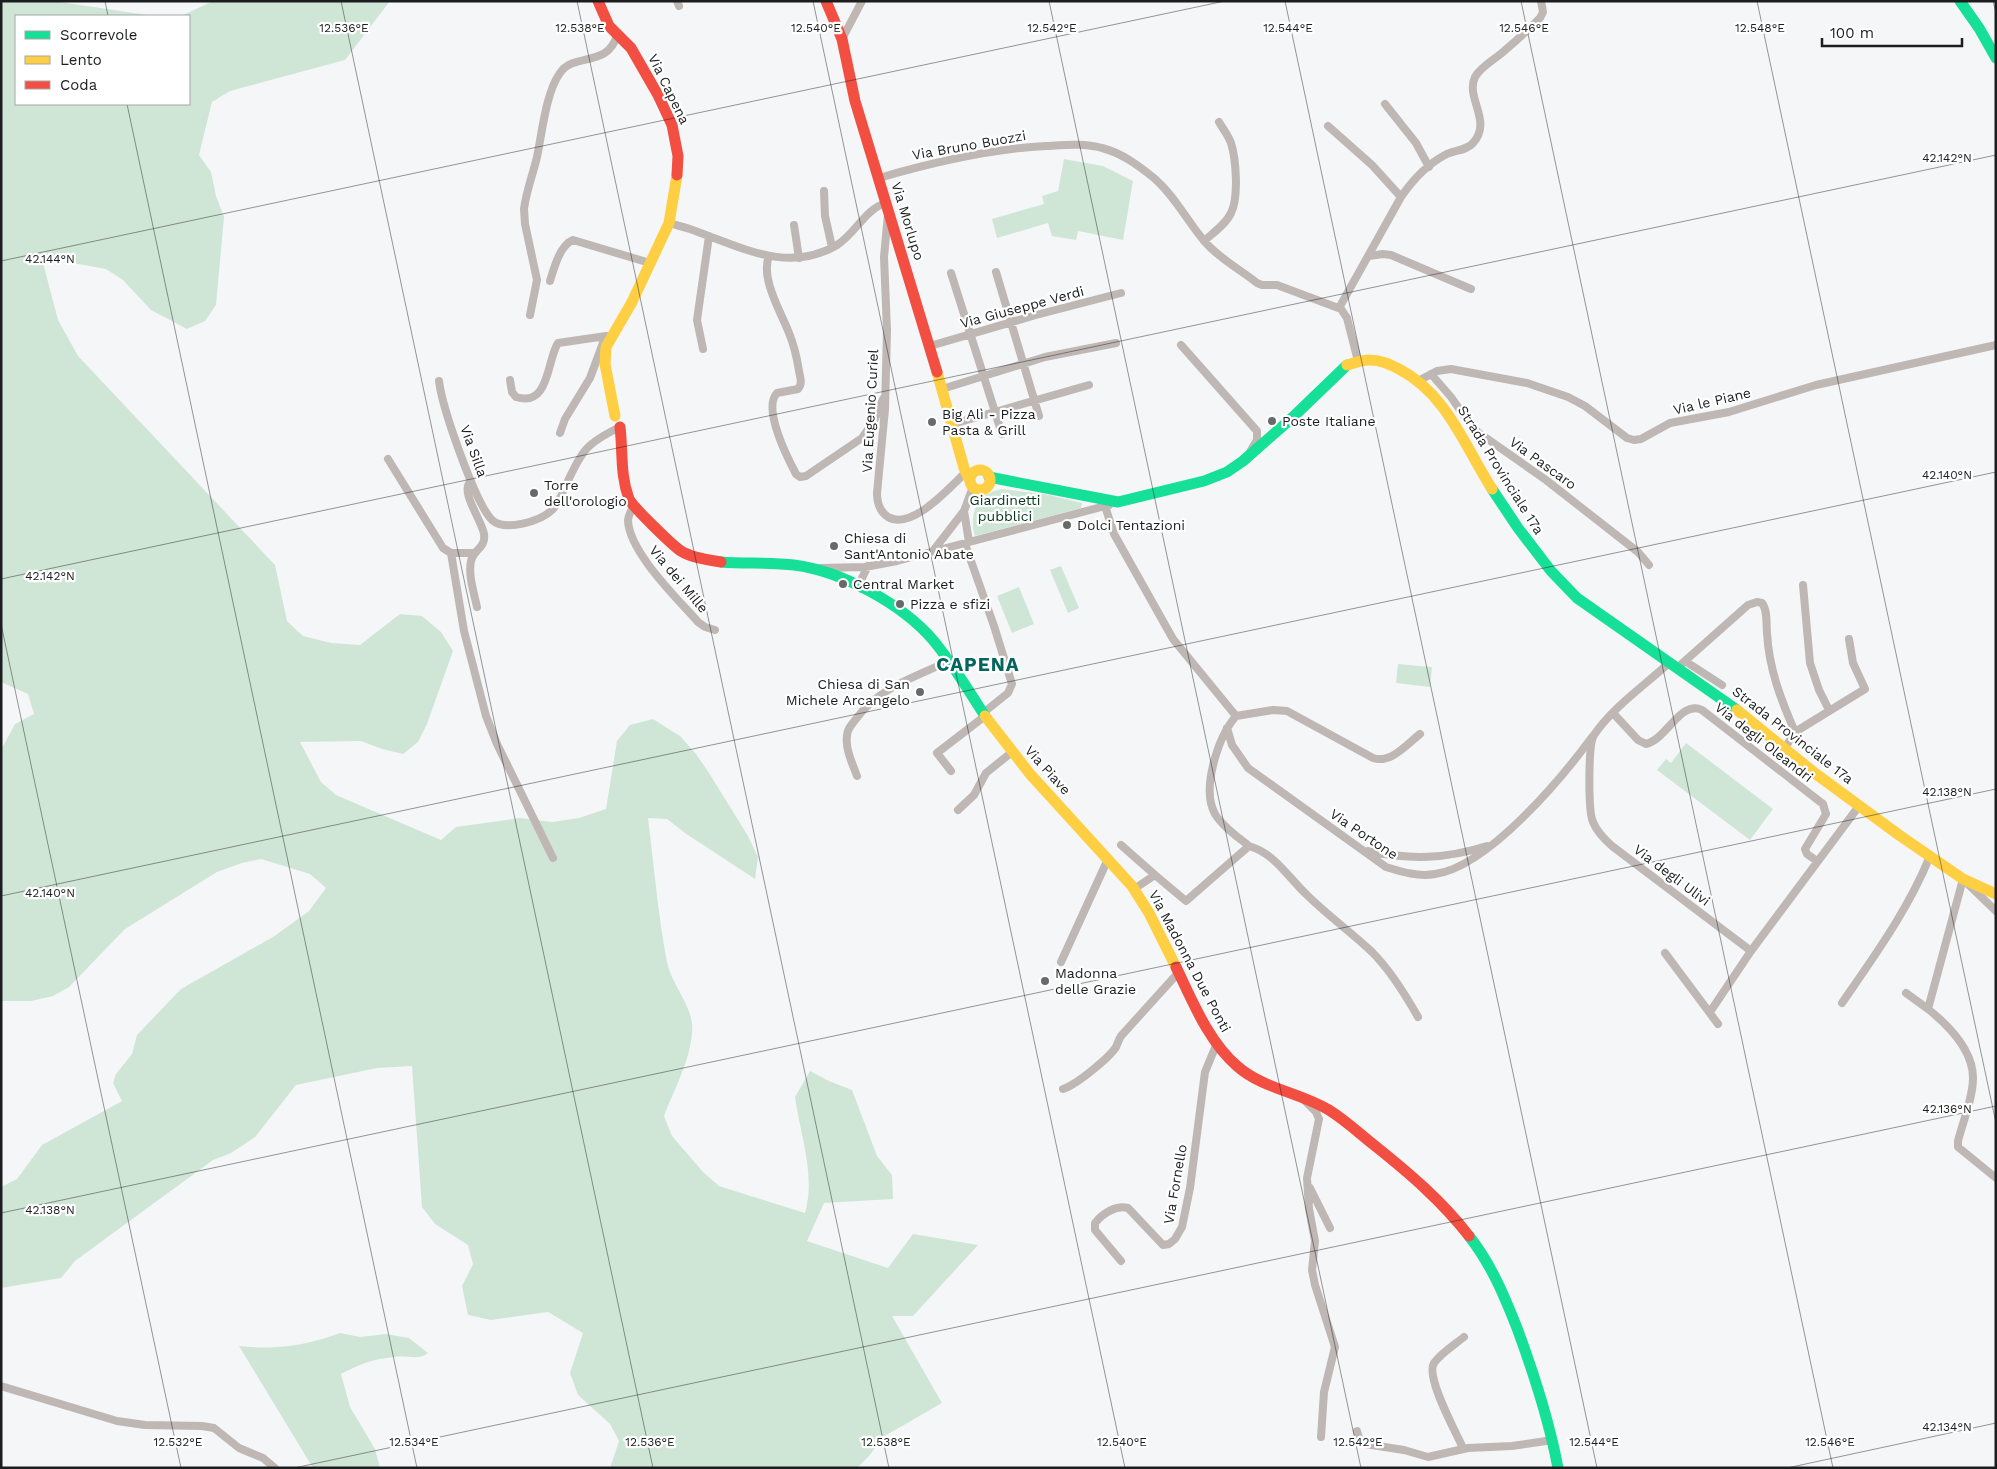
<svg xmlns="http://www.w3.org/2000/svg" width="1997" height="1469" viewBox="0 0 1997 1469" font-family="'Work Sans',sans-serif">
  <style>
    .green { fill: #cfe6d7 }
    .lines { fill: none; stroke-linecap: round; stroke-linejoin: round }
    .street { stroke: #beb7b4; stroke-width: 8 }
    .fast { stroke: #16e098; stroke-width: 11 }
    .slow { stroke: #ffcf43; stroke-width: 11 }
    .jam { stroke: #f24e42; stroke-width: 11 }
    .ticks { fill: none; stroke: #1c1d1e; stroke-width: 1; stroke-opacity: 0.45 }
    .poi-dot { fill: #68696a; stroke: #fff; stroke-width: 2 }
    .labels { text-anchor: middle; stroke-width: 4.5; stroke-linejoin: round; paint-order: stroke }
    .street-label { font-size: 14px; fill: #1c1d1e; stroke: #fff }
    .poi-label { font-size: 14px; fill: #1c1d1e; stroke: #fff; text-anchor: start }
    .park-label { font-size: 14px; fill: #043319; stroke: #fff }
    .district-label { font-size: 19px; font-weight: bold; letter-spacing: 1px; fill: #02665e; stroke: #fff }
    .ticks-label { font-size: 12px; text-anchor: middle; fill: #1c1d1e; stroke: #fff; stroke-width: 4.5; stroke-linejoin: round; paint-order: stroke }
  </style>
  <rect width="100%" height="100%" fill="#f5f6f8"/>
  <!-- green -->
  <path class="green" d="M1 1H53L154 16H16V104H189V16H181L213 1H390L345 60 230 91 212 102 199 155 211 172 216 196 224 217 216 305 205 321 187 329 151 310 123 280 106 269 62 261 41 255 58 320 78 356 275 565 287 621 303 636 331 643 360 645 400 614 422 616 441 632 453 651 427 724 418 742 403 754 382 749 361 741 300 742 321 782 336 795 441 840 456 827 520 818 552 822 579 818 606 809 617 741 630 725 653 719 680 736 696 754 709 773 748 836 758 857 755 879 685 833 667 819 648 818C654 866 658 915 667 962 672 987 695 1007 692 1033 690 1061 674 1090 664 1116L672 1136 703 1172 719 1186 805 1213C816 1175 800 1135 795 1097L810 1071 829 1081 852 1090 877 1156 892 1175 893 1199 824 1203 807 1241 888 1268 913 1234 978 1245 913 1316H892L942 1403 883 1437 869 1456 857 1468H610L619 1441 610 1424 578 1395 570 1373 583 1333 548 1312 491 1320 468 1315 462 1286 473 1264 468 1245 435 1224 422 1207 412 1066 377 1068 296 1085 255 1137 231 1153 213 1160 75 1261 61 1278 1 1288V1187L17 1179 42 1145 122 1101 113 1083 116 1074 132 1054 137 1035 181 989 273 937 309 911 326 888 310 874 261 859 242 863 217 872 125 929 69 987 53 996 31 1001H1V750L15 724 34 714 28 694 1 682Z
    M1064 159 1103 166 1133 181 1123 240 1078 231 1076 240 1052 236 1048 223 997 238 992 219 1044 204 1042 196 1058 191Z
    M1003 489 1049 495 1082 503 1081 508 975 536C968 513 978 492 1003 489Z
    M1061 566 1079 608 1068 613 1050 570Z
    M1019 587 1034 624 1012 633 997 596Z
    M1398 664 1432 667 1430 687 1396 683Z
    M1686 743 1773 809 1750 840 1657 770 1666 759 1671 763Z
    M340 1333 360 1337 386 1334 409 1338 428 1353C417 1361 407 1355 394 1357 373 1359 360 1364 341 1374L350 1407 375 1449 380 1468H313L239 1346C276 1350 304 1346 340 1333Z"/>
  <g class="lines">
    <!-- street -->
    <path class="street" d="M677 1 679 6
      M842 39 862 1
      M1385 104 1416 143 1429 167
      M1328 126 1372 165 1401 197 1339 308
      M879 178C934 162 989 149 1046 146 1064 145 1084 143 1102 148 1122 153 1139 166 1154 178 1176 197 1188 223 1206 243 1220 259 1241 270 1257 283L1262 285H1277L1341 309 1347 318 1358 361
      M824 191 825 216 832 247
      M1401 197C1412 181 1428 164 1445 155 1454 150 1466 151 1473 143 1493 121 1465 98 1475 77 1481 66 1494 60 1503 52 1516 41 1528 30 1540 18L1543 12 1541 1
      M888 214 884 257 887 330 885 409 877 493C877 502 879 511 888 517 912 531 950 487 966 472
      M669 223C679 226 689 228 698 232 745 249 790 273 837 245 856 233 865 209 886 203
      M794 225 799 258
      M1204 241C1213 233 1226 224 1231 213 1239 197 1236 159 1231 143 1228 135 1223 129 1219 122
      M769 256C760 278 781 312 789 333 794 345 797 358 799 371 800 377 803 383 798 389L777 393C762 408 788 459 796 474L800 477 806 476 862 438 874 421 883 399
      M1369 256 1383 254 1391 255 1471 289
      M996 272 1039 416
      M951 273 1002 434
      M550 281C554 268 560 245 573 240L650 263
      M530 315 537 280 525 224 524 209C526 192 533 174 537 157 542 133 546 92 560 73 574 52 608 68 617 35
      M1181 345 1257 431V440L1251 450
      M930 346 1036 315 1121 293
      M703 349 697 320 709 236
      M1431 374 1451 397 1471 426 1479 433 1546 480 1638 552 1649 565
      M510 380 512 392 516 397C550 408 547 359 558 343L606 336
      M1420 380 1437 371 1451 369 1527 383 1568 397 1585 406 1627 438 1634 440 1641 439 1670 423 1729 412 1816 385 1996 345
      M439 381C442 407 475 503 492 520 505 532 541 521 552 510 559 503 563 492 567 483 582 450 587 443 620 427
      M942 389 1045 357 1116 343
      M953 424 1089 385
      M560 433 565 419 590 378 603 343
      M388 459 443 548 451 553H475
      M471 481C459 491 482 520 484 534 486 548 474 549 471 561 468 575 474 593 477 607
      M1105 506 1114 534 1173 639 1236 716C1218 737 1201 789 1215 814 1223 827 1238 837 1249 846
      M633 507C631 511 628 516 628 521 630 553 677 598 698 622L705 627 715 630
      M964 511 969 542
      M965 544 994 626 1012 684 1008 693 983 713
      M933 551 964 511 973 487
      M451 553 464 631 486 716 497 744 553 858
      M821 568 865 567 897 561 1109 505
      M1803 585 1810 663 1819 690 1829 710
      M862 589V578L868 566
      M1685 661 1722 685
      M1669 663C1645 685 1612 708 1594 735 1588 744 1588 811 1593 822 1597 832 1604 839 1612 846L1751 951 1859 806
      M1677 668 1748 605 1757 602 1762 603C1768 611 1766 624 1767 633 1769 669 1781 700 1795 732
      M1613 713 1638 740 1646 744C1666 740 1681 699 1702 710L1823 804 1826 814 1805 849 1807 854 1817 861
      M1236 716 1273 710 1287 711 1373 758C1391 764 1407 744 1420 734
      M1227 728 1232 745 1248 768 1386 867C1402 872 1419 877 1435 874 1488 867 1562 778 1592 737
      M1785 748 1795 732 1865 689 1853 663 1849 639
      M951 771 937 753 985 716
      M857 776C853 765 845 749 847 736 847 729 852 724 856 719 878 688 915 677 949 661
      M958 810 974 795 986 773 1012 752
      M1121 845 1155 875
      M1368 851C1410 860 1446 859 1487 846
      M1963 879 1928 1009C1948 1025 1973 1049 1973 1078 1973 1098 1963 1121 1958 1141V1147L1996 1178
      M1968 884 1996 911
      M1134 889 1155 875 1186 901 1249 846C1274 853 1288 877 1306 894 1327 915 1351 932 1372 952 1391 971 1405 994 1418 1017
      M1665 953 1718 1024
      M1061 962 1108 859
      M1906 993 1928 1009
      M1842 1003C1875 955 1908 910 1930 856
      M1710 1012 1751 951
      M1063 1089C1076 1085 1109 1058 1116 1047 1118 1043 1119 1039 1121 1036L1178 973
      M1305 1101 1316 1112 1319 1119 1307 1178 1309 1209 1315 1241 1312 1270 1315 1285 1335 1347 1324 1392 1321 1437
      M1310 1188 1330 1228
      M1121 1261 1095 1230V1223C1103 1213 1116 1205 1128 1208L1163 1245 1169 1244 1175 1239 1182 1227 1190 1188 1205 1072 1217 1043
      M1 1386 117 1421 145 1425 202 1426 214 1428 239 1448 263 1458 275 1468
      M1357 1431 1359 1438 1365 1444 1404 1450 1428 1457 1468 1448 1512 1446 1553 1440
      M1463 1448C1456 1432 1425 1377 1434 1363 1441 1353 1454 1345 1464 1337"/>
    <!-- fast -->
    <path class="fast" d="M1960 1 1979 28 1996 58
      M989 477 1118 502 1204 481 1227 472 1243 461 1293 417 1347 365
      M1492 489 1518 528 1551 571 1577 598 1737 710
      M721 562C745 564 770 562 794 565 842 571 902 604 933 640 953 664 968 690 985 716
      M1469 1236C1491 1264 1504 1295 1517 1328 1534 1374 1549 1420 1558 1468"/>
    <!-- slow -->
    <path class="slow" d="M1347 365C1354 363 1362 360 1369 360 1381 360 1389 364 1399 369 1447 394 1464 445 1492 489
      M937 372 964 468 970 481
      M615 416 605 364 606 347 632 302 669 223 677 175
      M970 480a10 10 0 1 1 20 0a10 10 0 1 1-20 0Z
      M1737 710 1816 774 1899 835 1963 879 1996 894
      M985 716 1030 774 1132 886 1149 913 1176 967"/>
    <!-- jam -->
    <path class="jam" d="M598 1 609 26 631 48 658 95 672 125 678 156 677 175
      M826 1 842 39 855 101 937 372
      M620 427C623 452 620 475 629 499 632 506 673 546 681 551 692 558 708 560 721 562
      M1176 967C1192 1000 1208 1041 1237 1066 1263 1089 1299 1092 1329 1110 1345 1120 1359 1133 1374 1145 1409 1173 1442 1201 1469 1236"/>
  </g>
  <!-- ticks -->
  <path class="ticks" d="M105 1 108 16M341 1 653 1468M577 1 889 1468M813 1 1125 1468M1049 1 1361 1468M1285 1 1597 1468M1521 1 1833 1468M1757 1 1996 1123M1993 1 1996 13M127 104 417 1468M1 261 1225 1M1 579 1996 155M1 624 181 1468M1 896 1996 472M1 1213 1996 789M294 1468 1996 1106M1787 1468 1996 1423"/>
  <!-- markers -->
  <g class="poi-dot">
    <circle cx="1272" cy="421" r="5"/>
    <circle cx="932" cy="422" r="5"/>
    <circle cx="534" cy="493" r="5"/>
    <circle cx="1067" cy="525" r="5"/>
    <circle cx="834" cy="546" r="5"/>
    <circle cx="843" cy="584" r="5"/>
    <circle cx="900" cy="604" r="5"/>
    <circle cx="920" cy="692" r="5"/>
    <circle cx="1045" cy="981" r="5"/>
  </g>
  <g class="labels">
    <!-- street labels -->
    <g class="street-label">
      <text transform="translate(669 89) rotate(64)" y="5">Via Capena</text>
      <text transform="translate(969 145) rotate(-10)" y="5">Via Bruno Buozzi</text>
      <text transform="translate(908 221) rotate(73)" y="5">Via Morlupo</text>
      <text transform="translate(1022 307) rotate(-15)" y="5">Via Giuseppe Verdi</text>
      <text transform="translate(1712 401) rotate(-13)" y="5">Via le Piane</text>
      <text transform="translate(870 411) rotate(-87)" y="5">Via Eugenio Curiel</text>
      <text transform="translate(474 451) rotate(70)" y="5">Via Silla</text>
      <text transform="translate(1543 463) rotate(36)" y="5">Via Pascaro</text>
      <text transform="translate(1501 470) rotate(58)" y="5">Strada Provinciale 17a</text>
      <text transform="translate(679 579) rotate(50)" y="5">Via dei Mille</text>
      <text transform="translate(1793 735) rotate(38)" y="5">Strada Provinciale 17a</text>
      <text transform="translate(1764 742) rotate(38)" y="5">Via degli Oleandri</text>
      <text transform="translate(1048 770) rotate(48)" y="5">Via Piave</text>
      <text transform="translate(1364 834) rotate(34)" y="5">Via Portone</text>
      <text transform="translate(1672 875) rotate(37)" y="5">Via degli Ulivi</text>
      <text transform="translate(1190 961) rotate(62)" y="5">Via Madonna Due Ponti</text>
      <text transform="translate(1175 1184) rotate(-80)" y="5">Via Fornello</text>
    </g>
    <!-- poi labels -->
    <g class="poi-label">
      <text x="942" y="419">Big Alì - Pizza<tspan x="942" dy="16">Pasta &amp; Grill</tspan></text>
      <text x="1282" y="426">Poste Italiane</text>
      <text x="544" y="490">Torre<tspan x="544" dy="16">dell'orologio</tspan></text>
      <text x="1077" y="530">Dolci Tentazioni</text>
      <text x="844" y="543">Chiesa di<tspan x="844" dy="16">Sant'Antonio Abate</tspan></text>
      <text x="853" y="589">Central Market</text>
      <text x="910" y="609">Pizza e sfizi</text>
      <text x="910" y="689" text-anchor="end">Chiesa di San<tspan x="910" dy="16">Michele Arcangelo</tspan></text>
      <text x="1055" y="978">Madonna<tspan x="1055" dy="16">delle Grazie</tspan></text>
    </g>
    <!-- park labels -->
    <g class="park-label">
      <text x="1005" y="505">Giardinetti<tspan x="1005" dy="16">pubblici</tspan></text>
    </g>
    <!-- district labels -->
    <g class="district-label">
      <text x="978" y="671">CAPENA</text>
    </g>
  </g>
  <g class="ticks-label">
    <text x="344" y="32">12.536°E</text>
    <text x="580" y="32">12.538°E</text>
    <text x="816" y="32">12.540°E</text>
    <text x="1052" y="32">12.542°E</text>
    <text x="1288" y="32">12.544°E</text>
    <text x="1524" y="32">12.546°E</text>
    <text x="1760" y="32">12.548°E</text>
    <text x="1947" y="162">42.142°N</text>
    <text x="50" y="263">42.144°N</text>
    <text x="1947" y="479">42.140°N</text>
    <text x="50" y="580">42.142°N</text>
    <text x="1947" y="796">42.138°N</text>
    <text x="50" y="897">42.140°N</text>
    <text x="1947" y="1113">42.136°N</text>
    <text x="50" y="1214">42.138°N</text>
    <text x="1947" y="1431">42.134°N</text>
    <text x="178" y="1446">12.532°E</text>
    <text x="414" y="1446">12.534°E</text>
    <text x="650" y="1446">12.536°E</text>
    <text x="886" y="1446">12.538°E</text>
    <text x="1122" y="1446">12.540°E</text>
    <text x="1358" y="1446">12.542°E</text>
    <text x="1594" y="1446">12.544°E</text>
    <text x="1830" y="1446">12.546°E</text>
  </g>
  <!-- border -->
  <rect width="1997" height="1469" fill="none" stroke="#1c1d1e" stroke-width="5"/>
  <!-- legend -->
  <rect x="15" y="15" width="175" height="90" fill="#ffffff" stroke="#a4a5a5"/>
  <rect x="25" y="31" width="25" height="8" fill="#16e098" stroke="#a4a5a5"/>
  <text x="60" y="40" font-size="15" fill="#1c1d1e">Scorrevole</text>
  <rect x="25" y="56" width="25" height="8" fill="#ffcf43" stroke="#a4a5a5"/>
  <text x="60" y="65" font-size="15" fill="#1c1d1e">Lento</text>
  <rect x="25" y="81" width="25" height="8" fill="#f24e42" stroke="#a4a5a5"/>
  <text x="60" y="90" font-size="15" fill="#1c1d1e">Coda</text>
  <!-- scale -->
  <path d="M1822 38v8h140v-8" fill="none" stroke="#1c1d1e" stroke-width="2.5"/>
  <text x="1830" y="38" font-size="15" fill="#1c1d1e" stroke="#ffffff" stroke-width="4" paint-order="stroke">100 m</text>
</svg>
